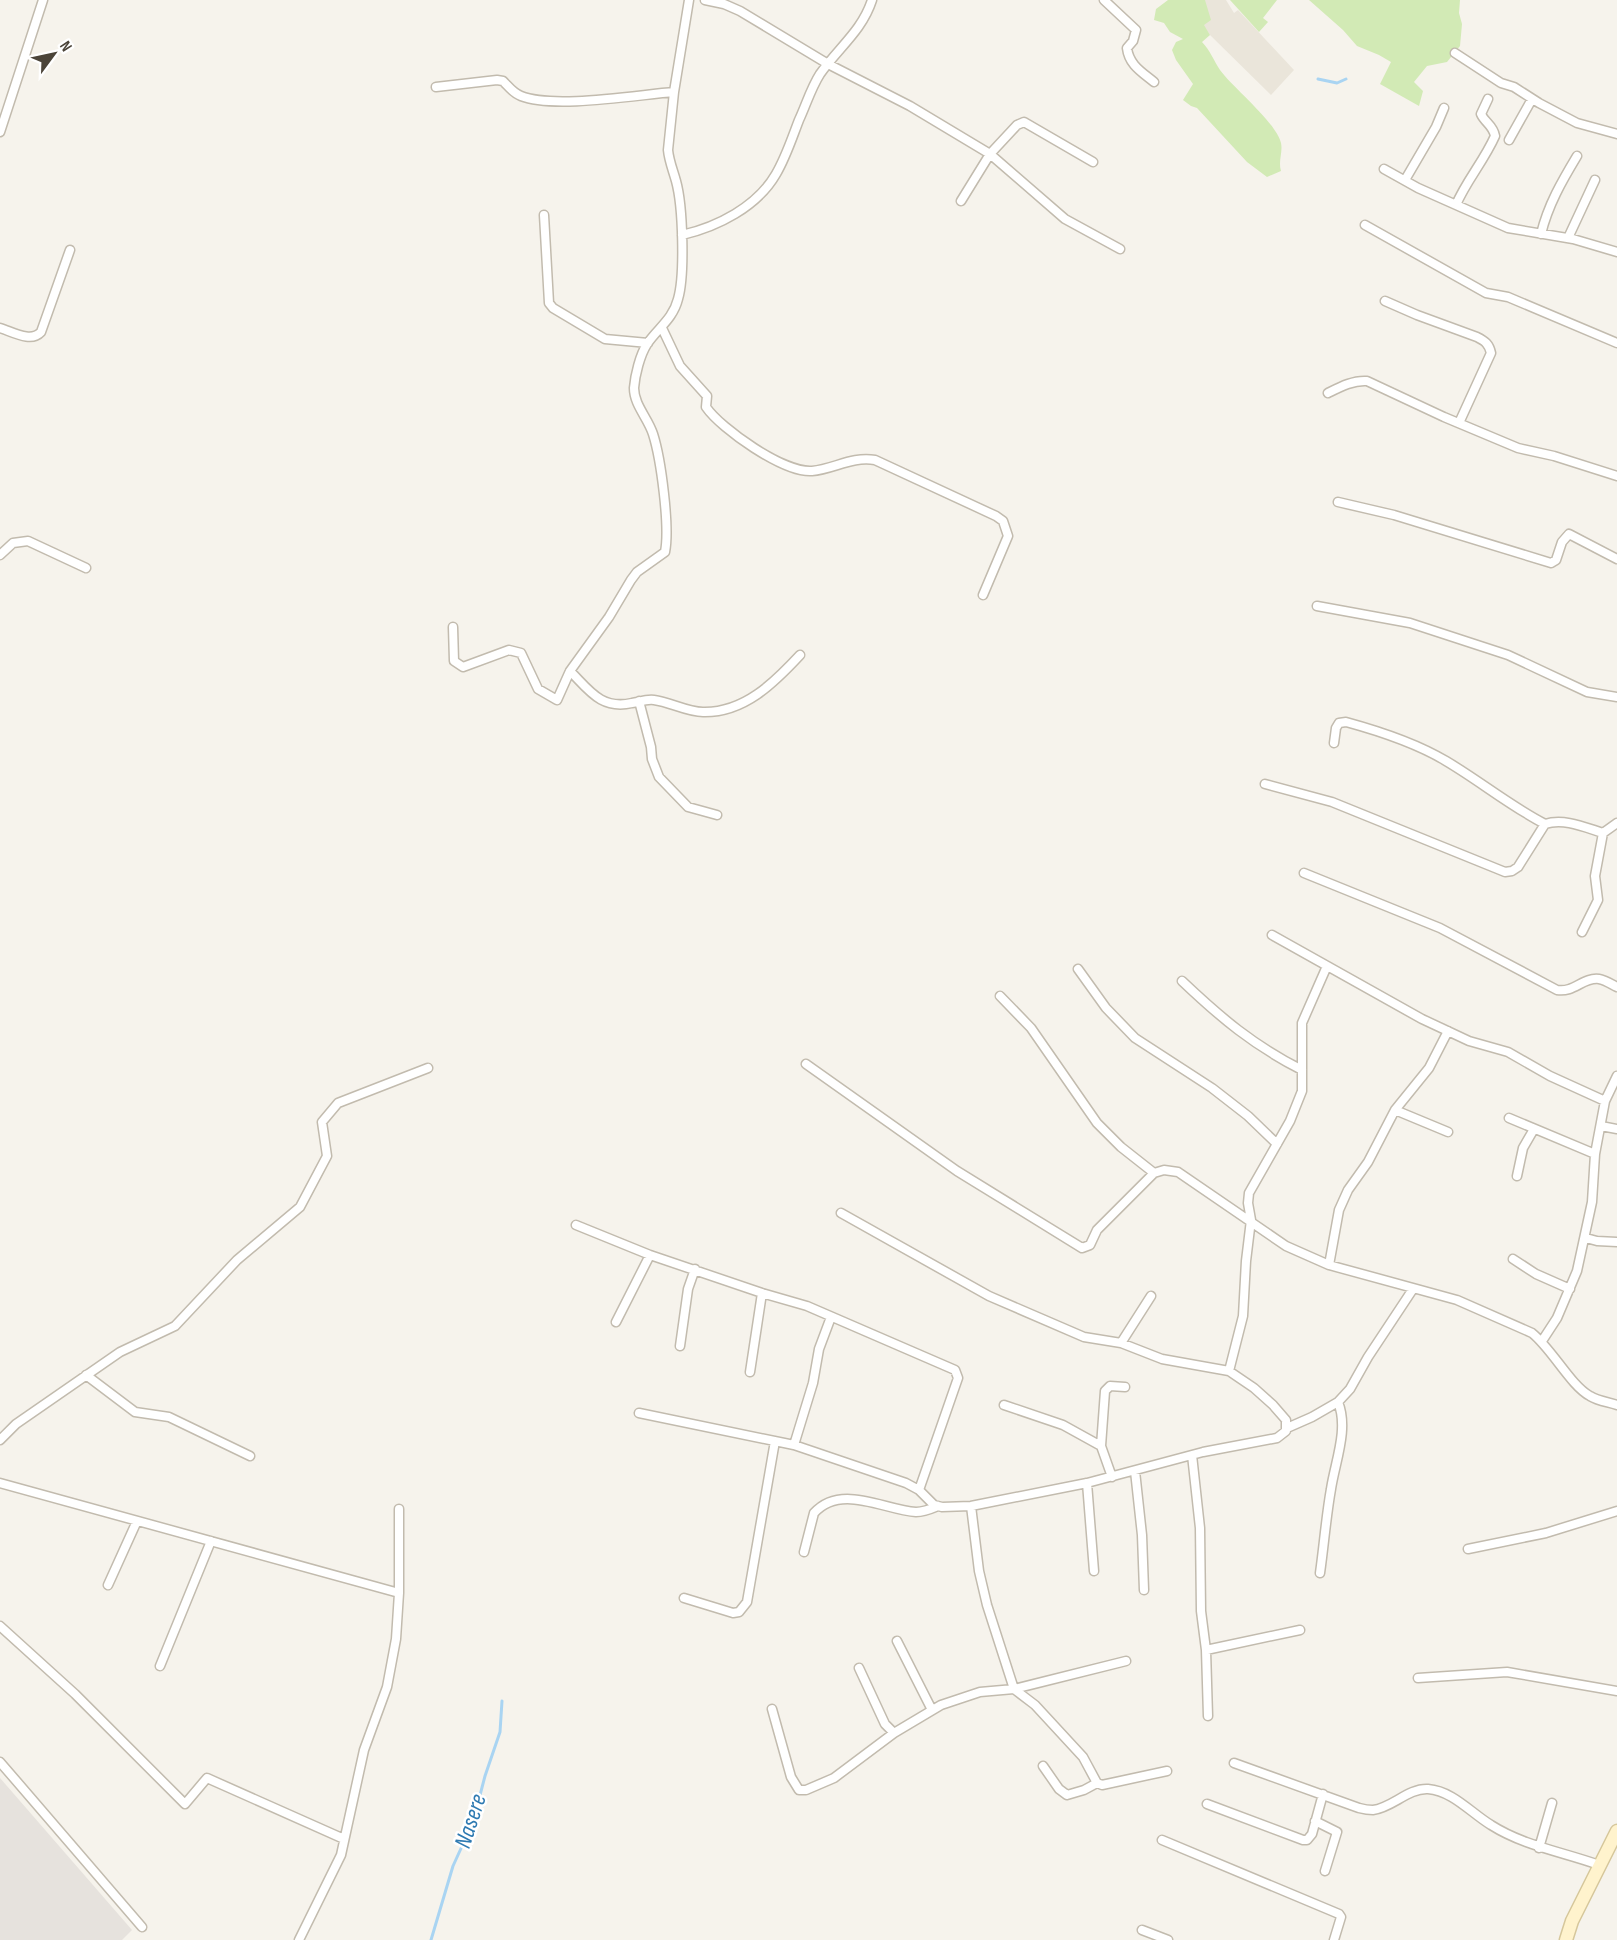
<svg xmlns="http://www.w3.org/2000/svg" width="1617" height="1940" viewBox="0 0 1617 1940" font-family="'Sofia Sans Condensed',sans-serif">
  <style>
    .residential { fill: #eae5da }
    .industrial { fill: #e6e2dd }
    .green { fill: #d2eab5 }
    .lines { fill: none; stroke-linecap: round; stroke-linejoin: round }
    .stream { stroke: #a9d4f2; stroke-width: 3 }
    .street-casing { stroke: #c2bbae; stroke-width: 11 }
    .secondary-casing { stroke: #d6c79b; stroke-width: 15 }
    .street { stroke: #fff; stroke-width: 8 }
    .secondary { stroke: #fff3cd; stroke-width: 12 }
    .labels { text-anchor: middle; stroke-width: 5; stroke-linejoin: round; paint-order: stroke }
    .water-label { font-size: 24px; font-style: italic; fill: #2e7ab2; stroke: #fff }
  </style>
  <rect width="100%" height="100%" fill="#f6f3ec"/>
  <!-- residential -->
  <path class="residential" d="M1186 0H1226L1234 13 1238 10 1294 70 1271 95 1210 35Z"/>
  <!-- industrial -->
  <path class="industrial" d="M0 1778 132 1930 122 1940H0Z"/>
  <!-- green -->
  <path class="green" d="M1168 0H1205L1211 20 1204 25 1210 35 1202 42C1210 50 1214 61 1220 70 1234 89 1276 122 1281 143 1283 152 1278 161 1281 171L1267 177 1247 162 1197 108 1191 106 1183 100 1193 84 1176 60 1172 50 1176 42 1183 39 1170 32 1164 23 1154 20 1156 9Z
    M1230 0H1277L1263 18 1268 22 1259 32Z
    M1309 0H1460L1459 13 1462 24 1460 46 1447 62 1427 66 1414 82 1423 91 1419 106 1380 84 1391 62 1379 55 1357 46 1343 30Z"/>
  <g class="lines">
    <!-- stream -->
    <path class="stream" d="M1318 79 1337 83 1346 79
      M431 1940 453 1866 473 1822 485 1776 500 1732 502 1701"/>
    <!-- street casing -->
    <g class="street-casing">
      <path id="street" d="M705 0 724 4 740 11 828 64 910 106 990 154 1017 125 1024 122 1093 162
        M1104 0 1136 30 1133 41 1127 48C1129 65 1142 72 1154 82
        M1455 53 1501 83 1514 87 1539 103 1577 123 1617 134
        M436 87 497 80 503 81C509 87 513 93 521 96 554 109 636 95 674 92
        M0 132 43 0
        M1509 140 1532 99
        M1384 169 1418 188 1508 228 1573 239 1617 252
        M1405 180 1436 127 1444 108
        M961 201 990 154 1065 219 1120 249
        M1456 205C1466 181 1484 161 1495 136 1493 125 1485 123 1481 114L1488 99
        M544 215 549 303 553 308 605 339 648 343
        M1365 225 1486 293 1508 297 1617 343
        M1541 234C1548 205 1562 181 1577 156
        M682 235C717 227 757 207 776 174 786 157 792 138 799 120 806 105 811 88 820 74 838 48 862 31 872 0
        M1568 238 1595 180
        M1385 301 1417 315 1477 337C1485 341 1489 344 1491 353L1459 423
        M0 328C13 332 31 343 41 332L70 250
        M662 328 680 366 707 396 706 407C721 429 784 473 812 471 834 469 852 456 875 460L996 516 1003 521 1008 536 983 595
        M1328 393C1340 387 1353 380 1367 381L1444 417 1518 448 1554 456 1617 476
        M1338 502 1394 515 1551 563 1556 560 1562 542 1569 534 1617 559
        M0 555 13 543 28 541 86 568
        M1317 606 1410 623 1508 655 1587 692 1617 697
        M453 627 454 661 463 667 509 650 521 653 538 689 557 700 570 671 609 617 631 580 637 572 665 552C670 527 661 459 653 434 648 418 634 405 634 388 635 375 640 355 647 344 658 328 673 319 678 299 685 275 683 206 676 181 673 170 669 161 668 150L674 92 689 0
        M570 671C589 690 601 710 632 703 639 702 646 699 654 700 670 702 687 712 703 712 744 713 774 683 800 655
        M639 701 651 747 652 759 659 777 688 807 717 815
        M1334 743 1336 728 1339 723 1346 722C1379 731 1416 743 1446 761 1480 781 1510 806 1545 824 1564 818 1584 827 1603 833L1617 823
        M1265 784 1332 802 1505 872 1512 871 1518 867 1545 824
        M1304 873 1440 928 1557 990C1574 993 1583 977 1599 979 1605 980 1611 984 1617 987
        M1582 932 1598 900 1595 876 1603 833
        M1272 935 1422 1019 1469 1041 1508 1052 1550 1076 1605 1101
        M1078 969 1106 1008 1135 1038 1212 1088 1248 1116 1277 1144
        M1182 981C1221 1018 1253 1045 1302 1070
        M1000 996 1031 1028 1097 1123 1121 1147 1154 1173
        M806 1064 957 1171 1082 1248 1090 1245 1097 1230 1154 1173 1164 1170 1178 1172 1286 1246 1329 1265 1457 1300 1532 1333C1552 1349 1571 1386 1590 1396 1598 1401 1608 1402 1617 1405
        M1395 1110 1448 1132
        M1509 1118 1595 1154
        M1601 1126 1617 1129
        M1517 1176 1523 1148 1534 1129
        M576 1225 650 1255 762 1293 807 1306 955 1370 958 1378 919 1490
        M1586 1238 1597 1241 1617 1242
        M1513 1259 1536 1274 1570 1289
        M1329 1265 1339 1210 1348 1190 1368 1162 1395 1110 1429 1068 1448 1031
        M616 1322 650 1255
        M1542 1341 1557 1318 1577 1271 1592 1202 1595 1154 1605 1101 1617 1076
        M1121 1343 1151 1296
        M680 1346 688 1289 695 1269
        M1229 1371 1243 1316 1246 1261 1251 1220 1248 1203 1249 1193 1290 1121 1302 1091V1023L1327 966
        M750 1372 762 1293
        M86 1375 135 1412 169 1417 250 1456
        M1004 1405 1063 1425 1101 1446
        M639 1413 794 1445 906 1483 919 1490 934 1505 942 1507 971 1506 1087 1483 1203 1452 1277 1438 1286 1431V1420L1273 1405 1254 1388 1229 1371 1162 1359 1121 1343 1084 1337 989 1296 841 1213
        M1287 1428 1312 1417 1338 1402 1350 1389 1368 1357 1413 1289
        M0 1440 16 1424 120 1352 175 1326 237 1260 300 1207 327 1156 322 1122 338 1103 428 1068
        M794 1445 813 1383 819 1349 831 1317
        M1192 1455 1200 1528 1201 1611 1206 1650 1208 1716
        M1135 1471 1142 1535 1144 1590
        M1112 1477 1101 1446 1105 1391 1110 1386 1125 1387
        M0 1483 399 1593
        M1087 1483 1094 1571
        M971 1506 979 1571 987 1605 1014 1689 1035 1705 1083 1757 1097 1783 1102 1785 1167 1771
        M1468 1549 1546 1533 1617 1511
        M804 1552 814 1513C841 1483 884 1510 916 1512 924 1512 931 1509 938 1506
        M1320 1573C1324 1545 1326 1517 1331 1489 1335 1462 1349 1429 1338 1402
        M108 1585 137 1521
        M684 1598 733 1613 739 1612 747 1602 775 1441
        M0 1626 75 1694 185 1804 207 1778 344 1839
        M897 1641 932 1710
        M1206 1650 1300 1630
        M160 1666 211 1541
        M859 1668 885 1724 894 1733
        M1418 1678 1507 1672 1617 1691
        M772 1709 791 1777 799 1790H806L834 1778 894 1733 941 1705 980 1692 1014 1689 1126 1661
        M0 1762 142 1927
        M1234 1763 1359 1808C1363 1809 1369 1810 1373 1810 1392 1808 1408 1788 1428 1789 1453 1791 1471 1813 1491 1825 1524 1846 1563 1852 1599 1865
        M1043 1766 1059 1789 1067 1795 1084 1790 1097 1783
        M1207 1804 1303 1840H1307L1312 1834 1323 1794
        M1315 1821 1337 1832 1325 1871
        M1162 1840 1339 1914 1341 1917 1334 1940
        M1539 1848 1552 1803
        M1142 1930 1168 1940
        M299 1940 341 1855 364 1750 387 1687 396 1639 399 1593V1509"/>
    </g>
    <!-- secondary casing -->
    <g class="secondary-casing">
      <path id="secondary" d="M1566 1940 1572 1921 1617 1831"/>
    </g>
    <!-- street -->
    <use href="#street" class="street"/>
    <!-- secondary -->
    <use href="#secondary" class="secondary"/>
  </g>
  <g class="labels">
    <!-- water labels -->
    <g class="water-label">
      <text transform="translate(470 1821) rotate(-72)" y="8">Nasere</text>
    </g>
  </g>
  <!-- north arrow -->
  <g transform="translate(54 54) rotate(57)" stroke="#ffffff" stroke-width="4.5" paint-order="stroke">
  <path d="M0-4.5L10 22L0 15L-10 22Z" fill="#4b4439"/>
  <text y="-9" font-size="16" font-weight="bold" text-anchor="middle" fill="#4b4439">N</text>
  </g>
</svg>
